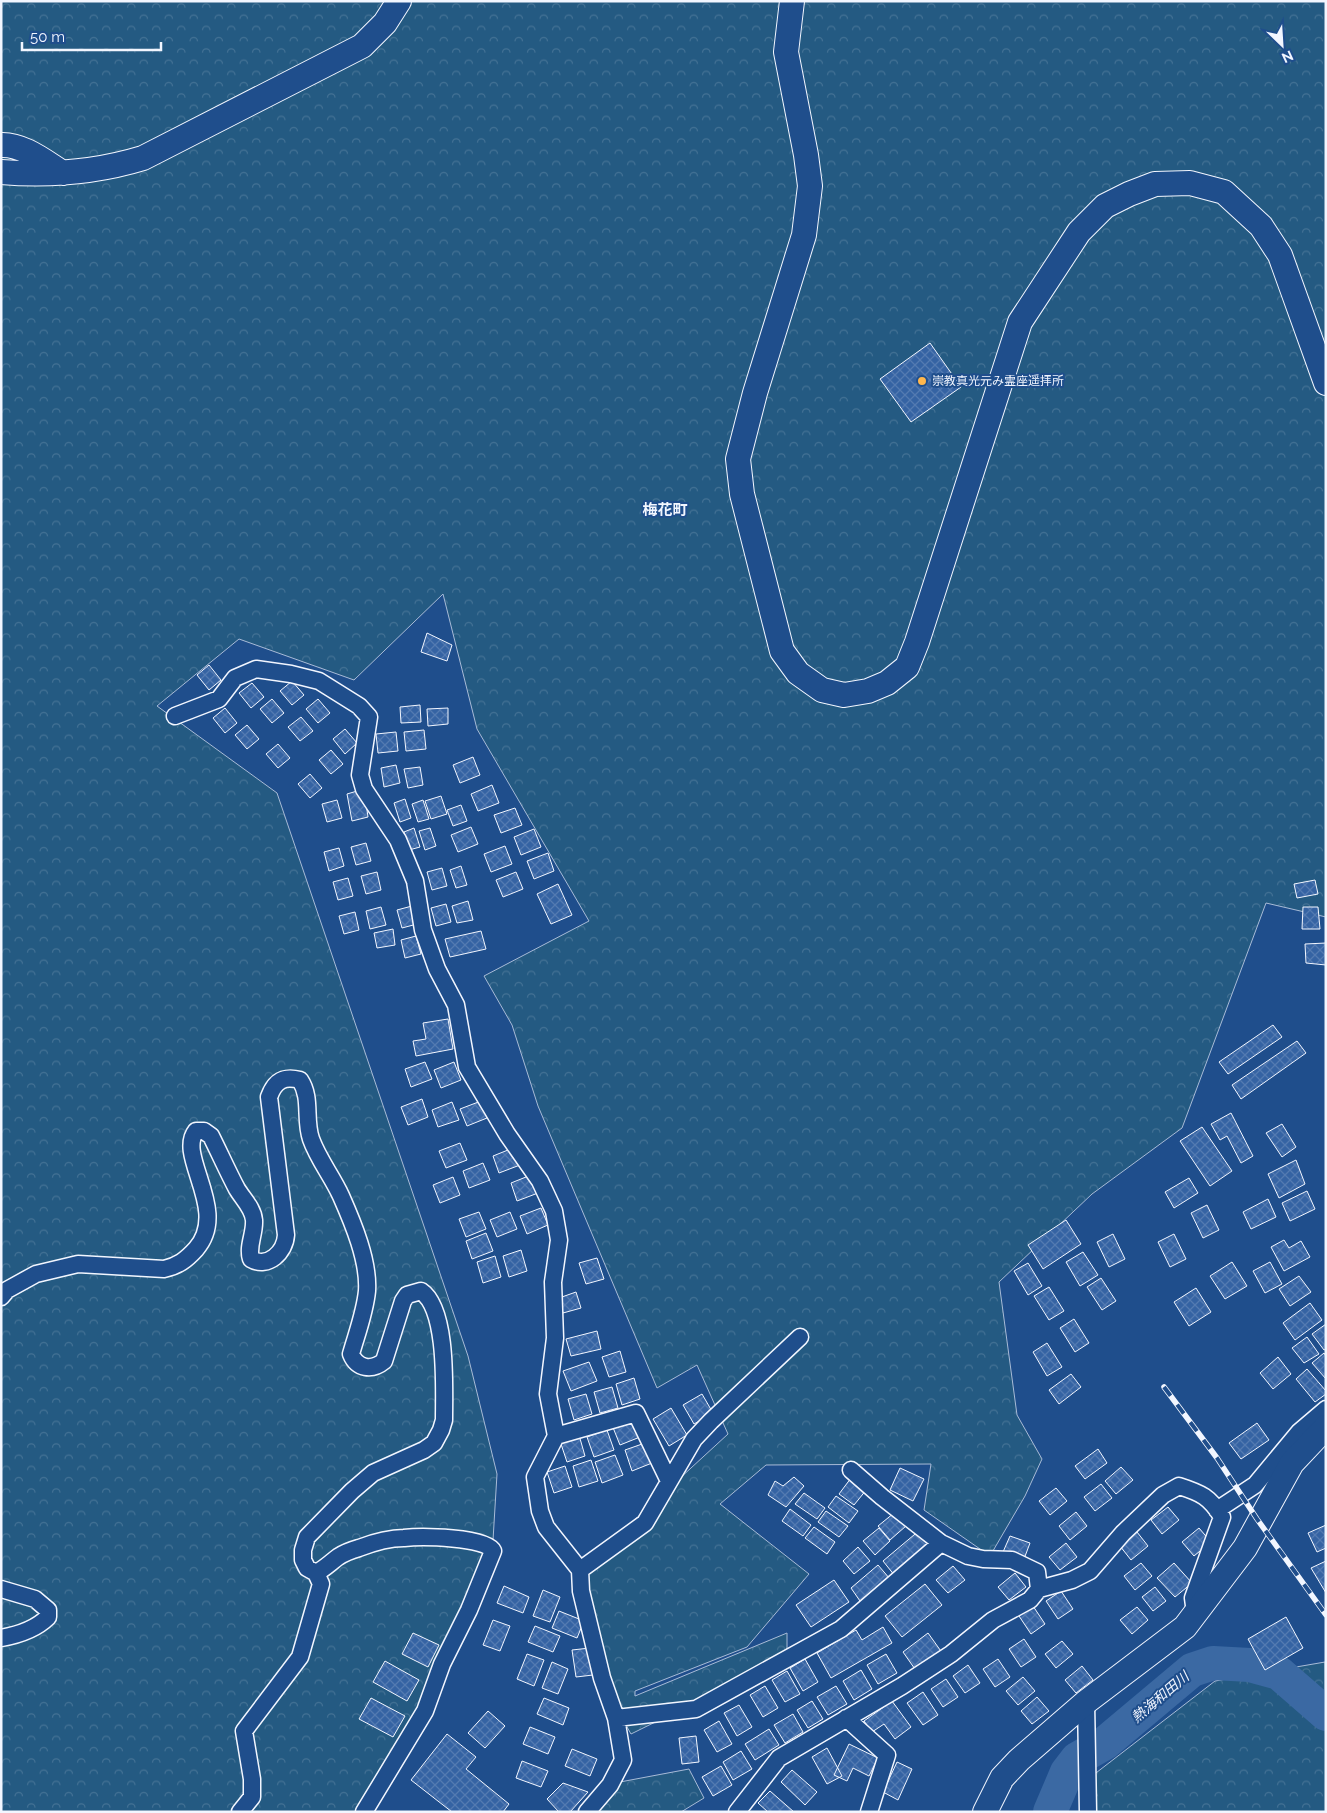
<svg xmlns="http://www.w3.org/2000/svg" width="1327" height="1813" viewBox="0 0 1327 1813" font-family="Raleway,'Noto Sans JP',sans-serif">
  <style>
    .forest { fill: url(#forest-crowns); stroke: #a8bbd7 }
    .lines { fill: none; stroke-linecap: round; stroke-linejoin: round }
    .river { stroke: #3b69a3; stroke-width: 34 }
    .building { fill: url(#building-cross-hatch); stroke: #f2f6ff }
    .street-casing { stroke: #f2f6ff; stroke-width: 19 }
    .secondary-casing { stroke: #f2f6ff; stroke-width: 26 }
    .street { stroke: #1f4e8c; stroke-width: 16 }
    .secondary { stroke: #1f4e8c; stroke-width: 24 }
    .rail-casing { stroke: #f2f6ff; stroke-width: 5.5 }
    .rail { stroke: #1f4e8c; stroke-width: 4; stroke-dasharray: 11; stroke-linecap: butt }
    .poi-dot { fill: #ffb74d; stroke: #1f4e8c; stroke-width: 2 }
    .labels { text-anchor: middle; stroke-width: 4; stroke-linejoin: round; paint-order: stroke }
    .poi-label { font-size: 12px; fill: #f2f6ff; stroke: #1f4e8c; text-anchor: start }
    .water-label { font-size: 14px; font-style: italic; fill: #f2f6ff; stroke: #1f4e8c }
    .quarter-label { font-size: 15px; font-weight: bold; fill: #f2f6ff; stroke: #1f4e8c }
  </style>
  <defs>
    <pattern id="forest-crowns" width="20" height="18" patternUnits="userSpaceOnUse" patternTransform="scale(1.25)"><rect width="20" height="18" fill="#245a82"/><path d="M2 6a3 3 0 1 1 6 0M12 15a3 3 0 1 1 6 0" fill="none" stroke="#447295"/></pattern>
    <pattern id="building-cross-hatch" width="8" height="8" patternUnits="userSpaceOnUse" patternTransform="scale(1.25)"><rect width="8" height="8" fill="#3563a3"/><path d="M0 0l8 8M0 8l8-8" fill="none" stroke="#537ab1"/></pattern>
  </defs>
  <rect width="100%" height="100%" fill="#1f4e8c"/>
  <!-- forest -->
  <path class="forest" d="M1 1H1326V917L1266 903 1182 1128 1092 1194 999 1282 1017 1415 1042 1459 1025 1496 990 1556 924 1510 931 1464 766 1465 720 1504 809 1574 747 1647 635 1691V1696L787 1633V1657L631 1734 592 1665 580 1570 728 1434 697 1365 657 1388 538 1106 512 1025 484 976 589 921 477 729 443 594 354 680 239 639 157 706 277 793 468 1356 497 1474 492 1557 450 1655 361 1812H1Z
    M1325 1662 1326 1812H1094L1092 1776 1215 1681Z
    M689 1769 704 1798 681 1812H588L620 1782Z"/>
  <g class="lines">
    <!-- river -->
    <path class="river" d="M1050 1812 1067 1772 1077 1759 1105 1743 1192 1670 1213 1663 1250 1665 1279 1673 1326 1714"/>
  </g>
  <!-- building -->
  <path class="building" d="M930 343 961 387 911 422 880 379Z
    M427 633 452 645 447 661 421 652Z
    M209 665 221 680 209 690 197 675Z
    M292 681 304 695 292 705 280 691Z
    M252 683 264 697 251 708 239 693Z
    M272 699 284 713 272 723 260 709Z
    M318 699 330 713 318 723 306 709Z
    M420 705 421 722 401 723 400 707Z
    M225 708 237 723 225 733 213 718Z
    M448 708V724L428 726 427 709Z
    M301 717 313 731 300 741 288 727Z
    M247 725 259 739 247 749 235 735Z
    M345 729 357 743 345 754 333 739Z
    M424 730 426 749 406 751 404 732Z
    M396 732 398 751 378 753 376 734Z
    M278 744 290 758 278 768 266 754Z
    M331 750 343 764 331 774 319 760Z
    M473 757 480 775 460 783 453 765Z
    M396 765 400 783 384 787 381 768Z
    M420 767 423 785 408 788 404 769Z
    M310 774 322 788 310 798 298 784Z
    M492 785 499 803 478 811 471 794Z
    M364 789 368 817 352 821 347 794Z
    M441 796 447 814 431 819 425 801Z
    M405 799 411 818 400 822 394 803Z
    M337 800 342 818 327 822 322 804Z
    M423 800 429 819 418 822 412 804Z
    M461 805 467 821 453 826 447 810Z
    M515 808 522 825 501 833 494 815Z
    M471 827 478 844 458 852 451 835Z
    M414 828 420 847 409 850 404 832Z
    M430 828 436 846 425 850 419 831Z
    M534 829 541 847 521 855 514 837Z
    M366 843 371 861 356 865 351 847Z
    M505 846 512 864 491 872 484 854Z
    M339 848 344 866 329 871 324 852Z
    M548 853 554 871 534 879 527 861Z
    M461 866 467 885 456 888 450 870Z
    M442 868 447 886 432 890 427 872Z
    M377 872 381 890 366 894 361 876Z
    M516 872 523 889 503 897 496 880Z
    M348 878 353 896 338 900 333 882Z
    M1315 880 1318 894 1297 898 1294 884Z
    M558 884 572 915 551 924 537 894Z
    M468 901 473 920 457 923 452 906Z
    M446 904 451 922 436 926 431 908Z
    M412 906 417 924 402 928 397 910Z
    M381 907 386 925 370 929 366 911Z
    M1303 907H1318L1320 929H1302Z
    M355 912 359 930 344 934 339 916Z
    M393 929 395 945 377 948 374 933Z
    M481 931 486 949 450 957 445 939Z
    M416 936 421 954 405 958 401 940Z
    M1326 943V965L1306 963 1305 944Z
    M448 1019 453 1049 416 1056 413 1041 426 1039 423 1023Z
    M1273 1025 1282 1037 1228 1074 1219 1062Z
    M1297 1041 1306 1053 1241 1099 1232 1085Z
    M425 1062 432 1079 411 1087 405 1069Z
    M454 1062 461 1080 441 1088 434 1070Z
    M422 1099 428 1117 408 1125 401 1107Z
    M481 1101 487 1118 467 1126 460 1109Z
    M452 1102 459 1120 438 1127 432 1110Z
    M1231 1113 1253 1156 1241 1163 1227 1136 1220 1140 1211 1124Z
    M1282 1124 1296 1147 1282 1157 1266 1133Z
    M1202 1127 1232 1171 1210 1186 1180 1141Z
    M460 1143 467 1160 446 1168 439 1151Z
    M513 1148 520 1165 499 1173 493 1156Z
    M1296 1160 1305 1184 1279 1198 1268 1174Z
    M483 1163 490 1180 469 1188 463 1171Z
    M531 1175 538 1193 517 1201 511 1183Z
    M453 1177 460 1195 440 1203 433 1185Z
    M1189 1178 1198 1193 1174 1208 1165 1192Z
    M1307 1191 1315 1209 1290 1221 1282 1203Z
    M1268 1199 1276 1217 1251 1229 1243 1212Z
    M1207 1205 1219 1230 1203 1238 1191 1213Z
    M541 1208 548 1225 527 1234 520 1216Z
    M479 1212 486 1229 466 1237 459 1219Z
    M510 1212 517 1229 497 1237 490 1220Z
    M1066 1220 1081 1244 1043 1269 1028 1245Z
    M486 1233 493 1251 472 1259 466 1241Z
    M1113 1234 1125 1259 1109 1267 1097 1242Z
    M1174 1234 1186 1259 1170 1267 1158 1242Z
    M1284 1240 1289 1248 1301 1241 1310 1257 1284 1271 1271 1247Z
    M521 1250 527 1271 509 1277 503 1256Z
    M1083 1252 1098 1275 1080 1286 1066 1262Z
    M495 1256 501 1277 483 1283 477 1262Z
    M597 1258 604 1279 586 1284 579 1263Z
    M1232 1262 1247 1286 1225 1299 1210 1276Z
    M1270 1262 1282 1284 1265 1293 1253 1271Z
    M1028 1263 1042 1286 1028 1295 1014 1271Z
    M1299 1276 1311 1292 1290 1306 1279 1289Z
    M1101 1278 1116 1301 1102 1310 1087 1287Z
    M1049 1287 1064 1311 1049 1320 1034 1296Z
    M1196 1288 1211 1312 1189 1326 1174 1302Z
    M576 1292 581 1308 563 1313 559 1298Z
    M1310 1303 1322 1320 1295 1340 1283 1323Z
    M1074 1319 1089 1343 1075 1352 1060 1328Z
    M1326 1324V1349L1324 1350 1312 1334Z
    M597 1331 601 1349 571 1356 566 1339Z
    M1307 1337 1319 1354 1304 1363 1292 1348Z
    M1047 1343 1062 1367 1047 1376 1033 1352Z
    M620 1351 626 1372 609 1377 602 1357Z
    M1324 1353 1326 1356V1379L1312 1363Z
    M1278 1357 1291 1374 1273 1389 1260 1373Z
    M589 1362 597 1381 571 1391 563 1371Z
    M1307 1369 1326 1391V1394L1315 1402 1296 1379Z
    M1071 1374 1081 1387 1059 1404 1049 1390Z
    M634 1378 640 1399 622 1405 616 1384Z
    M612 1387 618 1408 600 1413 594 1392Z
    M586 1394 592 1414 574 1420 568 1399Z
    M702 1394 713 1413 694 1424 683 1405Z
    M671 1408 687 1435 669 1446 653 1419Z
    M632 1417 640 1437 620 1445 612 1425Z
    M1257 1423 1269 1440 1241 1459 1229 1443Z
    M607 1430 614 1450 594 1457 587 1437Z
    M579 1435 585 1456 567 1462 560 1441Z
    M645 1443 652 1463 632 1471 625 1450Z
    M1098 1449 1107 1463 1085 1479 1075 1466Z
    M615 1455 623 1475 602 1483 595 1462Z
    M591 1460 598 1481 579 1487 573 1466Z
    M565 1466 572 1487 554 1493 547 1472Z
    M1121 1467 1133 1480 1116 1494 1105 1481Z
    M900 1468 924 1479 913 1501 890 1490Z
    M794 1477 804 1486 786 1507 768 1495 775 1481 783 1486Z
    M851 1478 867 1489 854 1505 839 1494Z
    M1101 1484 1112 1498 1095 1511 1084 1497Z
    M1056 1488 1067 1501 1050 1515 1039 1501Z
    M804 1493 825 1508 817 1519 795 1504Z
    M836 1496 858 1511 849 1523 828 1507Z
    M1168 1507 1179 1520 1162 1534 1151 1520Z
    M790 1509 811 1525 803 1536 782 1521Z
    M826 1511 848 1526 839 1537 818 1522Z
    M1076 1512 1087 1526 1070 1540 1059 1526Z
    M894 1513 906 1526 890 1540 878 1526Z
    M1326 1525V1548L1317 1552 1308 1533Z
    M814 1527 835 1542 827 1554 805 1538Z
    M879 1528 890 1541 875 1555 863 1541Z
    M1199 1528 1211 1542 1194 1556 1182 1542Z
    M921 1529 933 1543 895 1576 883 1561Z
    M1137 1532 1148 1546 1131 1560 1120 1546Z
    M1010 1536 1030 1543 1024 1559 1003 1552Z
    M1066 1543 1077 1557 1060 1570 1049 1557Z
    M858 1547 870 1561 854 1574 843 1561Z
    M1326 1561V1593L1311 1568Z
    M1141 1563 1152 1576 1135 1590 1124 1576Z
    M1174 1563 1192 1583 1175 1597 1157 1578Z
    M878 1565 890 1579 860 1601 851 1588Z
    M953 1566 965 1580 948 1593 936 1580Z
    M1015 1573 1026 1587 1009 1600 998 1587Z
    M834 1580 849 1602 811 1627 796 1605Z
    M925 1584 942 1605 902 1637 885 1616Z
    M504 1586 529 1597 523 1613 497 1603Z
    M1155 1587 1166 1601 1153 1611 1142 1597Z
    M543 1590 560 1597 550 1622 533 1616Z
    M1061 1591 1073 1609 1058 1619 1046 1601Z
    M1033 1606 1045 1624 1031 1634 1019 1616Z
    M1137 1607 1148 1620 1132 1634 1120 1620Z
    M559 1611 584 1621 577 1638 552 1628Z
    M1286 1617 1303 1648 1265 1670 1248 1639Z
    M493 1620 510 1626 500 1651 483 1645Z
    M535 1626 560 1636 553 1652 528 1642Z
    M883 1627 892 1643 831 1678 817 1653 856 1630 862 1640Z
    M413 1633 439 1645 428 1667 402 1654Z
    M928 1633 943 1654 917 1672 903 1652Z
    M1024 1639 1036 1657 1021 1667 1009 1649Z
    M1062 1641 1073 1654 1056 1668 1045 1654Z
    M590 1648 593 1675 576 1677 572 1650Z
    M527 1654 544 1660 534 1686 517 1679Z
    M886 1654 897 1673 878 1684 867 1665Z
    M805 1659 818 1682 803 1691 790 1668Z
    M998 1659 1010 1677 995 1687 983 1669Z
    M385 1661 419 1680 407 1701 373 1682Z
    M552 1662 568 1669 558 1694 542 1688Z
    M968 1665 980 1683 965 1693 953 1676Z
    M1082 1666 1093 1680 1076 1693 1065 1680Z
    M861 1670 872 1689 854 1700 843 1681Z
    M787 1671 800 1694 785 1702 772 1680Z
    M1023 1677 1035 1691 1018 1705 1006 1691Z
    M946 1679 958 1697 943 1707 931 1689Z
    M765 1686 778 1708 763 1717 750 1695Z
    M836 1686 847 1704 828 1715 817 1697Z
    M923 1692 938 1715 923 1725 907 1703Z
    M1037 1697 1049 1711 1032 1724 1021 1711Z
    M371 1698 405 1716 393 1737 359 1719Z
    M544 1698 569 1708 563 1725 537 1714Z
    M812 1701 823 1719 808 1728 797 1710Z
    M892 1701 911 1727 895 1739 884 1724 872 1732 864 1721Z
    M739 1705 752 1727 737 1736 724 1713Z
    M488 1711 505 1726 485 1748 468 1733Z
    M793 1714 803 1732 785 1743 774 1725Z
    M719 1721 732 1744 717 1752 704 1730Z
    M530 1727 555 1737 548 1754 523 1744Z
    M769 1729 779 1745 755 1760 745 1744Z
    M447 1734 476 1757 466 1769 509 1804 503 1812H452L411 1780Z
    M696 1736 699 1762 682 1764 679 1738Z
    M849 1744 878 1758 869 1776 853 1768 847 1781 834 1775Z
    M827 1748 842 1776 827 1784 812 1757Z
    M572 1749 597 1759 590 1776 565 1766Z
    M741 1751 752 1769 733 1780 723 1762Z
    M522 1761 548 1771 541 1787 516 1778Z
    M897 1762 912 1769 898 1800 883 1792Z
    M721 1766 732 1785 713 1796 702 1777Z
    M792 1770 817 1792 805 1805 781 1782Z
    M563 1783 588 1792 570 1812H559L547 1799Z
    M770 1791 794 1812H768L758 1803Z"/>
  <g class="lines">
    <!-- street casing -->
    <g class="street-casing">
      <path id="street" d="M175 716 219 699 235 678 256 669 291 674 319 681 359 706 369 717 360 775 364 789 398 840 415 881 423 930 437 969 456 1005 467 1067 507 1134 540 1181 554 1211 559 1240 553 1282 555 1338 548 1394 556 1436 535 1477 540 1511 546 1527 580 1570 581 1591 602 1678 616 1718 623 1760 610 1785 587 1812
        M1 1297 7 1290 36 1274 78 1264 164 1269C178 1266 186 1260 196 1249 230 1210 176 1156 196 1131H204L211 1136C220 1154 228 1172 237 1189 243 1199 253 1208 254 1220 255 1234 247 1246 251 1259 268 1269 285 1252 286 1235L269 1097C275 1080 284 1076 300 1080 312 1098 304 1119 311 1139 318 1159 332 1176 341 1196 353 1223 369 1261 367 1291 365 1312 357 1333 351 1354 357 1369 372 1371 384 1361L403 1301 407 1295 421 1291C448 1309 444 1389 444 1420L441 1430 434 1443 424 1450 373 1473 352 1491 307 1537 303 1550V1560L307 1568 316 1573C324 1569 330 1563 338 1557 344 1553 352 1550 359 1548 372 1543 390 1538 404 1538 421 1536 487 1537 493 1551L469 1610 442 1664 425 1711 364 1812
        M556 1436 636 1413 669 1481
        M851 1470 882 1497 941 1543
        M1217 1510 1255 1485 1299 1432 1326 1409
        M580 1570 645 1523 694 1439 711 1421 800 1337
        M1 1589 35 1599 48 1610V1617C36 1629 18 1635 1 1638
        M1086 1702 1088 1812
        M616 1718 696 1709 841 1629 941 1543 968 1556 983 1559 1012 1560 1037 1572 1039 1589
        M846 1718 887 1755 869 1812
        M240 1812 252 1797V1779L244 1731 300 1657 321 1584 316 1573
        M737 1812 779 1758 902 1686 951 1654 993 1620 1030 1600 1039 1589 1072 1580 1090 1571 1123 1533 1163 1495 1179 1486C1201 1493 1210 1497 1222 1517L1193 1598 1195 1613"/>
    </g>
    <!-- secondary casing -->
    <g class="secondary-casing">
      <path id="secondary" d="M792 1 786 52 806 155 810 186 804 235 755 393 738 459 742 494 782 651 798 673 822 690 844 695 868 691 887 683 907 667 917 642 1020 322 1079 232 1105 206 1129 194 1155 184 1190 183 1224 192 1261 226 1280 255 1326 383
        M1 145C23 144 45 162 63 173
        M1 172C49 176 97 172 143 158L362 46 385 23 399 1
        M985 1812 1002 1778 1019 1760 1086 1702 1185 1627 1245 1548 1292 1463 1326 1427"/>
    </g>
    <!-- street -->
    <use href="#street" class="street"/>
    <!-- secondary -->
    <use href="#secondary" class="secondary"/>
    <!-- rail casing -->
    <g class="rail-casing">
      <path id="rail" d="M1164 1387 1217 1458 1257 1519 1326 1615"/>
    </g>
    <!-- rail -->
    <use href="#rail" class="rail"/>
  </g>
  <!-- markers -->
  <circle class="poi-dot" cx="922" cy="381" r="5"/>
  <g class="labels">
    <!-- poi labels -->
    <g class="poi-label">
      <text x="932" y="385">崇教真光元み霊座遥拝所</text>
    </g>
    <!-- water labels -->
    <g class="water-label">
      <text transform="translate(1160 1697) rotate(-40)" y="5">熱海和田川</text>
    </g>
    <!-- quarter labels -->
    <g class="quarter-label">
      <text x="665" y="515">梅花町</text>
    </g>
  </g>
  <!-- border -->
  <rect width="1327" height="1813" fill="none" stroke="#f2f6ff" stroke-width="5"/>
  <!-- north arrow -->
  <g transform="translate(1282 45) rotate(155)" stroke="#1f4e8c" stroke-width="4" paint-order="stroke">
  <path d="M0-4L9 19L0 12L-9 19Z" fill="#f2f6ff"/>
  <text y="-8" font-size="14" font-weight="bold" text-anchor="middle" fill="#f2f6ff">N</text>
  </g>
  <!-- scale -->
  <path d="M22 42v8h139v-8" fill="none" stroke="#f2f6ff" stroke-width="2.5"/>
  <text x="30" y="42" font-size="15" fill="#f2f6ff" stroke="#1f4e8c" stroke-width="4" paint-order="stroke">50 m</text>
</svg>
